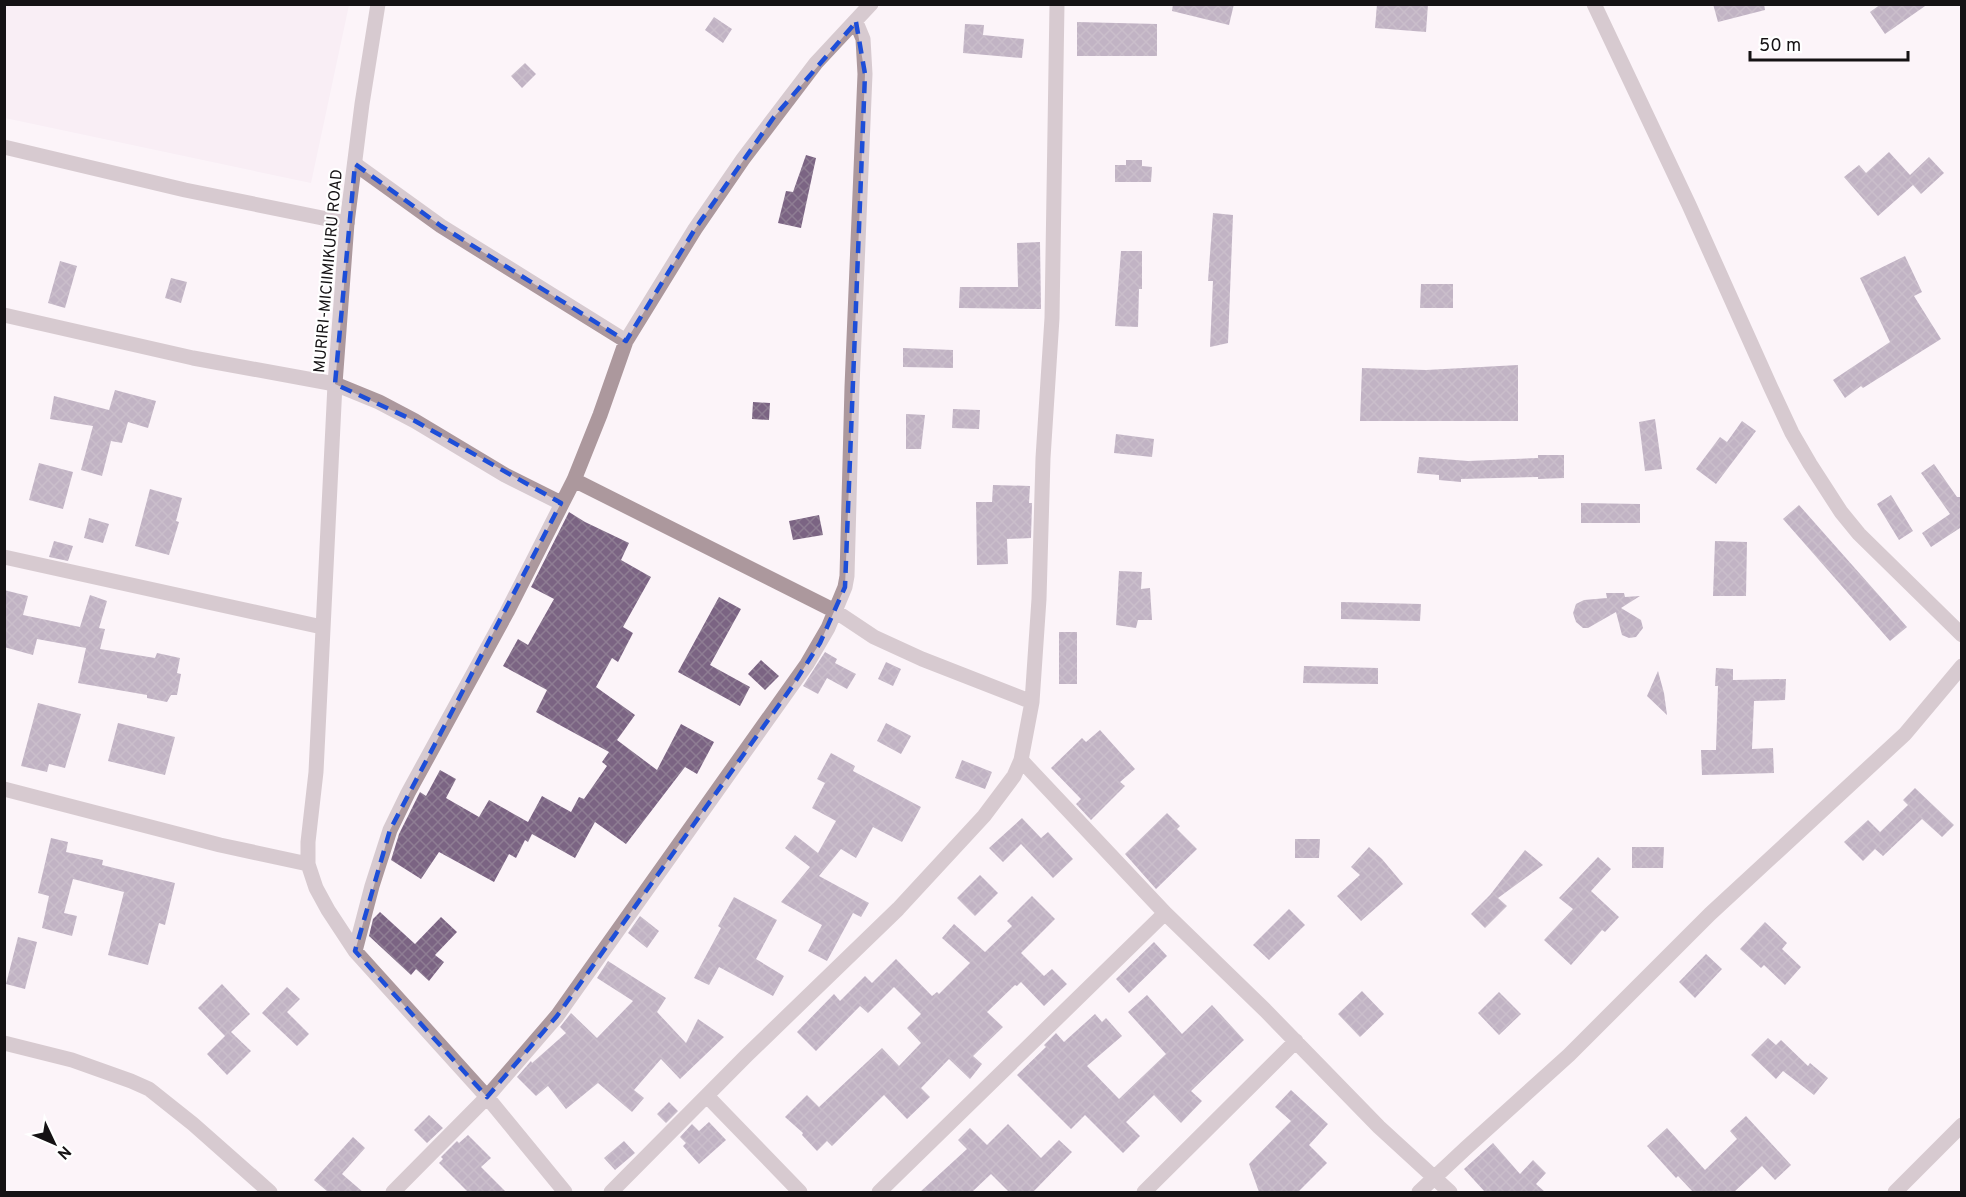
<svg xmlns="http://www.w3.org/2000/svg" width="1966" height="1197" viewBox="0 0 1966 1197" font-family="Overpass,sans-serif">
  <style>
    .built { fill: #f5e6ef }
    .building { fill: url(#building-cross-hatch) }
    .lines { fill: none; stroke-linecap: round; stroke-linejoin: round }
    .minor { stroke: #ac989d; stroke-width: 15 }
    .tertiary { stroke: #ac989d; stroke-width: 15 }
    .marked { fill: none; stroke: #1d4ed8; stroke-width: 4.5; stroke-dasharray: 12 8; stroke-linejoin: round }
    .labels { text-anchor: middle; stroke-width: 4.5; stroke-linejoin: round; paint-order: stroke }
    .street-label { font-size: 16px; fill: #151214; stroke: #fff }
  </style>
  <defs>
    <pattern id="building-cross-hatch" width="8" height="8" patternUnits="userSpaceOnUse" patternTransform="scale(1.5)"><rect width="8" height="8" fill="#7b6483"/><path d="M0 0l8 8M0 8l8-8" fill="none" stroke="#8e7d93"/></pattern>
  </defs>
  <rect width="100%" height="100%" fill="#fcf4f9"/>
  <!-- built -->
  <path class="built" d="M5 4 349 5 311 183 5 118Z"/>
  <!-- building -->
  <path class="building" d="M1173 4H1234L1229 25 1172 11Z
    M1377 4H1428L1426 32 1375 28Z
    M1713 4H1764L1765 10 1718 22Z
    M1881 4H1928L1885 34 1870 12Z
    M714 17 732 29 723 43 705 30Z
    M1077 22 1157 24V56H1077Z
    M965 24 984 25 983 35 1024 39 1022 58 963 53Z
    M525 63 536 74 522 88 511 76Z
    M1889 152 1910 175 1929 157 1944 173 1921 194 1913 185 1878 216 1844 177 1859 165 1866 173Z
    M806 155 816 158 801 228 778 223 786 191 793 192Z
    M1126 160H1142V166L1152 167 1151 182H1115V165H1126Z
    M1213 213 1233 215 1228 343 1210 347 1213 281H1208Z
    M1040 242 1041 309 959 308 960 287H1018L1017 243Z
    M1121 251H1142V289H1139L1138 327 1115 326Z
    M1905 256 1922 292 1914 296 1941 339 1863 388 1861 386 1845 398 1833 380 1890 342 1860 278Z
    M60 261 77 266 65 308 48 303Z
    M171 278 187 282 181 303 165 298Z
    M1421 284H1453V308H1420Z
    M903 348 953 350V368L903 367Z
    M1518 365V421H1360L1362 368 1426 370Z
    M115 390 156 401 148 428 128 422 122 443 111 441 102 476 81 470 93 426 50 419 54 396 109 410Z
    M753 402 770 403 769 420 752 419Z
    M953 409 980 410 979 429 952 428Z
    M906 414 925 415 921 449H906Z
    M1655 419 1662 469 1645 471 1639 422Z
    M1742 421 1756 431 1716 484 1696 469 1720 437 1727 442Z
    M1116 434 1154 439 1152 457 1114 453Z
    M1538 455H1564V478L1538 479V477L1461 479V482L1439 480V475L1417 473 1419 457 1468 461 1538 458Z
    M39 463 73 472 63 509 29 500Z
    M1934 464 1957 497H1962V531L1960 528 1931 547 1922 533 1950 514 1921 473Z
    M993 485 1030 486 1029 503H1032L1031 538 1007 539 1008 564 977 565 976 502H992Z
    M150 489 182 498 176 521 179 522 169 555 135 546Z
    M1891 495 1913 531 1899 540 1877 504Z
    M1581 503 1640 504V523H1581Z
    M1799 505 1907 627 1890 641 1783 519Z
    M569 512 585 522 629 543 621 560 651 577 623 627 633 633 618 662 612 658 596 687 635 715 617 740 657 770 681 724 714 742 697 774 685 767 626 844 595 822 575 858 532 834 528 842 525 840 516 858 509 854 494 882 439 852 421 879 391 860 399 834 420 792 426 796 440 770 456 779 446 798 479 817 489 800 528 822 542 796 571 812 579 797 584 799 607 766 602 762 609 752 536 712 547 690 503 666 518 639 528 645 554 599 531 587Z
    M819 515 823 535 793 540 789 521Z
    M89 518 109 524 103 543 84 538Z
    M54 541 73 546 68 561 49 557Z
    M1715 541 1747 542 1746 596H1713Z
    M1119 571 1142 572 1141 589 1150 588 1152 620H1138L1136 628 1116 625Z
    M4 590 28 596 23 615 80 627 90 595 107 601 99 628 105 629 100 649 155 658 157 653 180 658 177 673 181 674 177 695H171L167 702 147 698V695L78 683 86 648 37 639 33 655 4 647Z
    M1606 593H1624L1625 597 1640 596 1621 608 1641 620 1643 628 1636 637 1629 638 1622 635 1616 612 1588 628H1583L1576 622 1573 613 1576 604 1584 600 1607 598Z
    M719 597 741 609 710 665 750 687 740 706 678 672Z
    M1341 602 1421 604 1420 621 1341 619Z
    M1059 632H1077V684H1059Z
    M825 652 837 659 835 663 856 674 847 689 827 678 818 694 803 686Z
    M761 660 779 676 765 690 748 674Z
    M886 662 901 669 893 686 878 679Z
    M1304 666 1378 668V684L1303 683Z
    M1716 668 1733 669V680L1786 679 1785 700 1754 701 1752 749 1773 748 1774 773 1702 775 1701 750H1716L1718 686H1715Z
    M1658 671 1664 693 1667 715 1647 696Z
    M38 703 81 714 65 768 49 764 47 772 21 766Z
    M118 723 175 737 165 775 108 761Z
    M886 723 911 736 901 754 877 741Z
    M1100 730 1135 769 1120 782 1125 786 1091 820 1076 804 1081 799 1051 768 1082 738 1086 742Z
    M831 753 855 766 853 771 921 807 902 842 873 827 856 858 841 849 819 876 869 903 861 917 853 913 827 961 808 951 822 925 781 902 810 867 785 848 795 835 818 853 836 821 812 808 825 783 817 779Z
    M962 760 992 772 985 789 955 778Z
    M1915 788 1954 825 1942 837 1922 819 1883 856 1875 849 1863 861 1844 842 1868 820 1880 832 1908 805 1903 800Z
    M1167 813 1180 826 1177 829 1197 849 1156 889 1125 854Z
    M1022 818 1041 838 1048 832 1073 859 1053 878 1021 844 1003 862 989 848Z
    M51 838 68 842 66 852 103 860 102 865 175 883 165 925 159 923 148 965 108 955 124 892 73 879 64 913 77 916 72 936 42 928 49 896 38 893Z
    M1295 839H1320L1319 858H1295Z
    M1369 847 1382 859 1403 884 1361 921 1337 896 1360 875 1351 867Z
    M1632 847H1664L1663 868H1632Z
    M1525 850 1543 865 1498 898 1507 906 1485 928 1471 914 1490 895Z
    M1598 857 1611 869 1591 891 1619 917 1605 932 1602 930 1571 965 1544 940 1573 909 1559 898Z
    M980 875 998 893 975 916 957 898Z
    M1032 896 1055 919 1021 953 1044 976 1052 969 1067 984 1044 1006 1021 982 1017 986 1015 985 987 1012 1003 1027 973 1056 982 1064 970 1079 949 1059 921 1088 930 1097 907 1119 884 1095 832 1146 827 1141 817 1151 802 1135 803 1133 785 1117 807 1095 819 1107 882 1048 899 1066 921 1043 907 1028 921 1014 894 987 868 1013 860 1006 816 1051 797 1032 834 994 840 1001 865 976 872 983 896 959 932 996 937 992 939 994 970 963 942 938 954 924 985 952 1012 926 1007 921Z
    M734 897 777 920 756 959 784 976 773 996 719 967 709 985 694 978 721 928 718 926Z
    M1289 909 1305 925 1269 960 1253 945Z
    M380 912 415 944 441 917 457 932 435 955 444 962 429 981 416 969 411 975 369 936 373 919Z
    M640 916 659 931 647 948 628 933Z
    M1765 922 1787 943 1782 949 1801 967 1785 985 1764 965 1761 968 1740 949Z
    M18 937 37 942 25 989 6 984Z
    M1154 942 1167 956 1129 993 1116 979Z
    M1706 954 1722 969 1695 998 1679 982Z
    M608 961 666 998 657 1012 686 1043 698 1019 724 1037 680 1079 661 1059 634 1090 644 1098 632 1112 598 1083 566 1109 548 1086 536 1096 517 1077 531 1061 532 1063 566 1033 560 1027 571 1013 597 1038 633 1001 597 978Z
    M222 984 250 1014 231 1032 251 1051 227 1075 207 1054 225 1036 198 1008Z
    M287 987 300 999 287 1012 309 1034 297 1046 262 1013Z
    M1362 991 1384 1014 1360 1037 1338 1014Z
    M1499 992 1521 1014 1499 1035 1478 1013Z
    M1147 995 1182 1034 1212 1005 1244 1040 1191 1091 1202 1101 1181 1123 1154 1095 1126 1122 1140 1136 1123 1153 1085 1115 1071 1129 1017 1075 1046 1047 1044 1045 1056 1033 1064 1042 1095 1014 1102 1022 1106 1018 1122 1036 1087 1066 1119 1099 1166 1054 1128 1012Z
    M1768 1038 1776 1045 1781 1040 1808 1066 1810 1063 1828 1078 1814 1095 1783 1071 1776 1079 1751 1055Z
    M1291 1090 1328 1124 1309 1145 1327 1163 1298 1192H1259L1249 1164 1291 1121 1275 1107Z
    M669 1102 678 1111 666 1123 657 1114Z
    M429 1115 443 1128 427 1143 414 1130Z
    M1746 1116 1791 1165 1775 1180 1762 1166 1734 1192H1693L1678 1176 1676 1178 1647 1146 1667 1128 1705 1170 1737 1139 1730 1131Z
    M709 1122 726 1140 699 1164 683 1146 686 1143 680 1137 692 1124 699 1131Z
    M1008 1124 1041 1158 1059 1140 1072 1152 1033 1192H1009L991 1174 972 1192H920L967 1149 958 1140 970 1128 987 1145Z
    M468 1135 491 1158 481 1167 506 1192H468L439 1163 443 1159 441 1157 457 1141 459 1143Z
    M353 1137 365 1148 342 1174 363 1192H328L314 1180Z
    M624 1141 635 1153 615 1170 604 1158Z
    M1493 1143 1520 1174 1533 1160 1546 1173 1536 1184 1545 1192H1485L1464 1169Z"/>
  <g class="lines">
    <!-- minor -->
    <path class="minor" d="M1594 4 1689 205 1771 388 1792 433 1810 464 1841 512 1859 534 1962 635
      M4 147 185 190 347 223
      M355 164 441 226 626 341
      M574 480 835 611 874 637 922 659 1032 702
      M561 503 505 475 415 421 379 402 335 384 316 772 308 842V864L316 888 328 910 355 951 487 1097 565 1192
      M4 557 322 627
      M1021 760 1165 913 1265 1010 1379 1127 1450 1192
      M4 789 220 845 308 864
      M355 951 372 886 390 830 408 793 507 612 574 480 600 415 626 341 695 229 743 159 816 63 871 4
      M4 1043 72 1060 131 1081 149 1089 193 1124 270 1192
      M707 1096 800 1192
      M393 1192 487 1097 557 1016 807 664 828 628 845 587 847 576 852 387 865 74 863 39 856 22
      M611 1192 747 1055 898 909 984 816 1014 776 1021 760 1032 702 1039 599 1043 458 1052 318 1057 4
      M879 1192 1165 913
      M1144 1192 1296 1041
      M1419 1192 1466 1148 1569 1055 1710 914 1905 734 1962 666
      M1895 1192 1962 1125"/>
    <!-- tertiary -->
    <path class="tertiary" d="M4 315 193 358 335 384 347 223 362 104 378 4"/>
  </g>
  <!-- marked area -->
  <path d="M0 0H1966V1197H0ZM856 22 865 74 845 587 820 643 791 688 557 1016 487 1097 355 951 390 830 561 503 415 421 335 384 355 164 441 226 626 341 695 229 774 117Z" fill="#fcf4f9" fill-opacity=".55" fill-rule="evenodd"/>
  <path class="marked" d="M856 22 865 74 845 587 820 643 791 688 557 1016 487 1097 355 951 390 830 561 503 415 421 335 384 355 164 441 226 626 341 695 229 774 117Z"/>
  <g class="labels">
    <!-- street labels -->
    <g class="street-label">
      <text transform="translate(327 271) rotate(-85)" y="6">MURIRI-MICIIMIKURU ROAD</text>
    </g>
  </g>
  <!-- border -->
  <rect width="1966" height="1197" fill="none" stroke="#151214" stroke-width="12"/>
  <!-- north arrow -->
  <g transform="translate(54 1143) rotate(134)" stroke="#ffffff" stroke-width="4.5" paint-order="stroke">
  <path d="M0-4.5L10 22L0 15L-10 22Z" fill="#151214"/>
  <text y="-9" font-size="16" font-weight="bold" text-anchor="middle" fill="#151214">N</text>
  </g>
  <!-- scale -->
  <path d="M1750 51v9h158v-9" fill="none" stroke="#151214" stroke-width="3"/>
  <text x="1759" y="51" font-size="18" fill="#151214" stroke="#ffffff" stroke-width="4.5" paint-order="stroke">50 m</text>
</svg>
